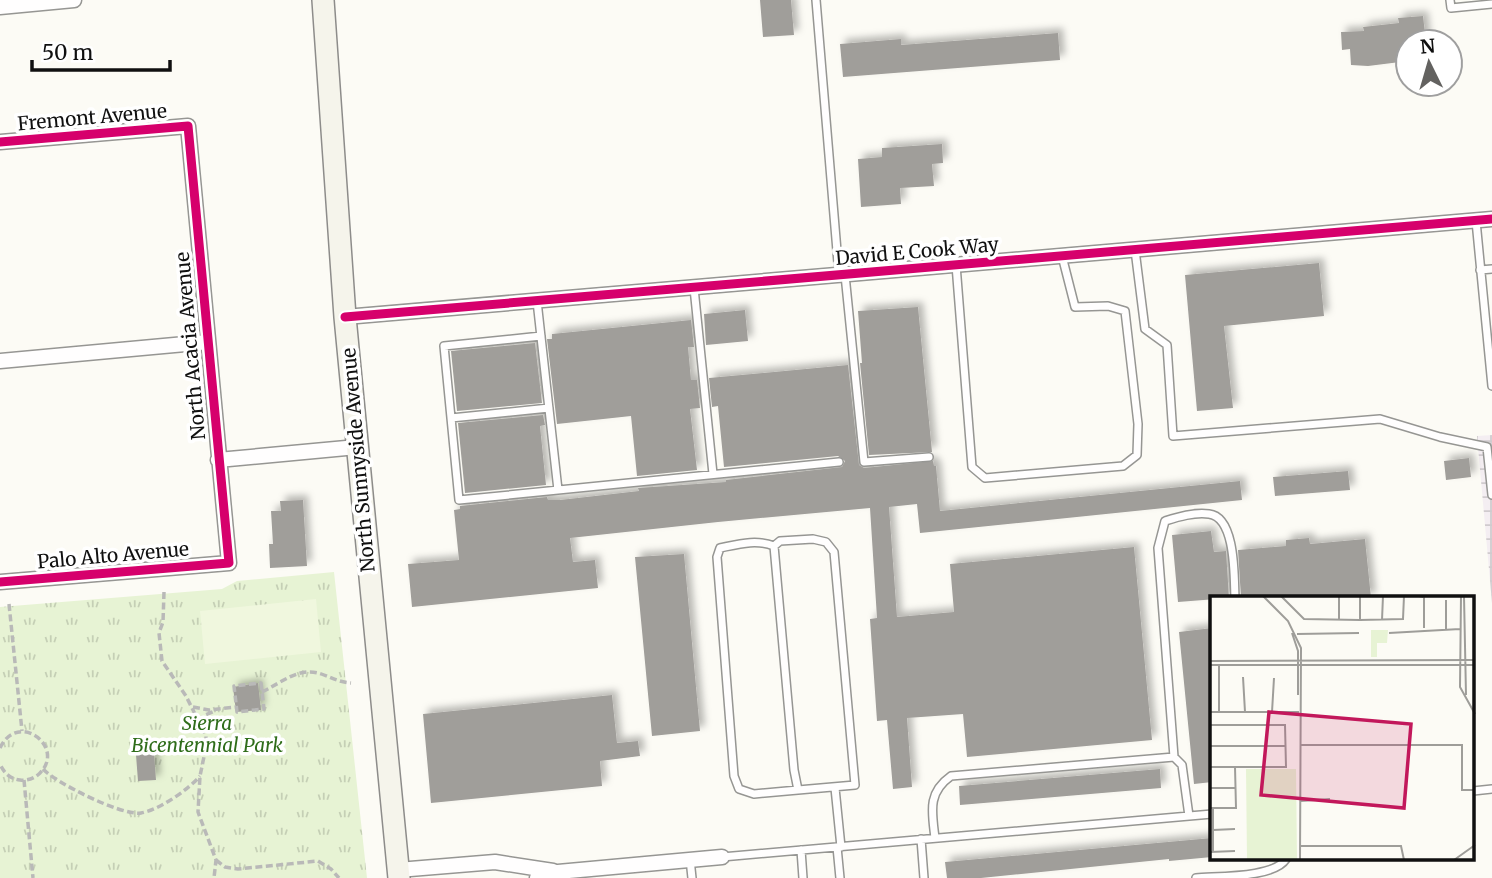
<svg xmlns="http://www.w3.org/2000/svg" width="1492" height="878" viewBox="0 0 1492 878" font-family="Merriweather,serif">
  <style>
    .industrial { fill: url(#industrial-grid) }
    .park { fill: url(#park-tufts) }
    .pitch { fill: #f0f7de }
    .building { fill: #a09e9a; filter: url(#shadow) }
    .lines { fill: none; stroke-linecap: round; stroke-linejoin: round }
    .service-casing { stroke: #969693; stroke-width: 10 }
    .minor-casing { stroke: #969693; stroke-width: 17 }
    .secondary-casing { stroke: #8d8c8a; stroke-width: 24 }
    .path { stroke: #b9b9b8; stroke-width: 3.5; stroke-dasharray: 7 3.5; stroke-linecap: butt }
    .service { stroke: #fffefe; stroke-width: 7 }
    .minor { stroke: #fffefe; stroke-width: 14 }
    .secondary { stroke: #f5f4eb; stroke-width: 21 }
    .cycleway-casing { stroke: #fff; stroke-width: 13 }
    .cycleway { stroke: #d6006c; stroke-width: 9 }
    .labels { text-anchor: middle; stroke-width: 7; stroke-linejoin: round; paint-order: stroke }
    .street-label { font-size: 19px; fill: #101010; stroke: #fff }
    .park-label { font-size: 19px; font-style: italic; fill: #2f6d1a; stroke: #fff }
    .inset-road { fill: none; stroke: #9e9d99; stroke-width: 2 }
    .view { fill: #c2185b; fill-opacity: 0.15; stroke: #c2185b; stroke-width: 3.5 }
    .inset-edge { fill: none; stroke: #101010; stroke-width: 3.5 }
  </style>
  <defs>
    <pattern id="industrial-grid" width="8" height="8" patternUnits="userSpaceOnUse" patternTransform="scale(1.75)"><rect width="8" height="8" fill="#f4eef2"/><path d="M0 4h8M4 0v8" fill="none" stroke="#d0cbce"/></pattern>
    <pattern id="park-tufts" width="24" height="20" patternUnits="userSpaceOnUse" patternTransform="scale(1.75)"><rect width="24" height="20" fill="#e7f3d4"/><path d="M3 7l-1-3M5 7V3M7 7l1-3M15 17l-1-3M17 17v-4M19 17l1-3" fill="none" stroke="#c5cfb5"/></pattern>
    <filter id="shadow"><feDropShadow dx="5" dy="-5" stdDeviation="3.5" flood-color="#0004"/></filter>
  </defs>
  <rect width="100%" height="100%" fill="#fcfbf5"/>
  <!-- industrial -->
  <path class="industrial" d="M1492 435V603L1477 436Z"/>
  <!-- park -->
  <path class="park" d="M334 572 367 878H0V607L222 589 237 581Z"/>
  <!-- pitch -->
  <path class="pitch" d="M316 599 321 652 205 664 200 611Z"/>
  <!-- building -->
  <path class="building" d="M760 0H791L794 35 763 37Z
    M1423 16 1426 42H1408V61L1368 66 1351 65 1350 49 1342 50 1341 32 1364 31 1363 27 1399 23 1398 18Z
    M1058 33 1060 60 843 77 840 44 901 39V45Z
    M942 144 943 163 932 164 934 186 900 188 901 204 861 207 858 159 882 157V148Z
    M1319 263 1324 316 1224 326 1233 408 1197 411 1185 275Z
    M918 307 932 452 869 455 860 363H862L858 311Z
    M745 310 748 341 706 345 704 314Z
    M691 320 694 347H688L691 380H697L700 408 690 409 697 470 637 476 631 416 557 424 547 339H552V334Z
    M535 343 542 403 457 411 451 351Z
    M848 365 859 465 864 468 933 461 934 466H936L940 511 1240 481 1242 500 920 533 917 504 889 507 897 617 954 612 950 564 1134 547 1152 740 967 757 963 714 907 718 912 787 893 789 887 720 877 721 870 619 877 618 870 508 718 522 570 538 573 562 595 560 598 588 412 607 408 564 459 560 454 510 460 509V506L547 497 548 500H560L639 491 638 488 726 482V480L842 467 845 461 838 456 724 467 718 406 712 407 709 378Z
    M543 415 545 425 540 426 546 485 465 493 458 423Z
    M1469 458 1471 477 1446 480 1444 461Z
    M1348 471 1350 490 1275 496 1273 477Z
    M303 500 307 566 270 568 269 544H273L271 511H281L280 501Z
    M1211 531 1214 552 1226 551 1229 598 1178 602 1172 535Z
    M1309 538 1310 544 1365 539 1371 598H1241L1238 550 1286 546V540Z
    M684 554 700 731 652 736 635 557Z
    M1212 628V782L1194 784 1179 632Z
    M258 683 261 710 236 712 233 687Z
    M612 695 617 743 638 741 640 756 600 761 602 786 431 803 423 714Z
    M154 753 156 780 138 781 136 755Z
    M1160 769 1161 788 960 805 959 786Z
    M1212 838V857L1169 861V859L981 878H947L945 862Z"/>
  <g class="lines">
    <!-- service casing -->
    <g class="service-casing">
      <path id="service" d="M816 0 839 275
        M1450 0 1451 8 1492 4
        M1476 221 1492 386
        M1135 250 1145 329 1167 345 1173 436 1380 419 1440 437 1487 447 1492 495
        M956 265 972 467 985 478 1123 466 1137 455 1138 424 1125 311 1108 306 1075 307 1062 256
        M1480 270 1492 269
        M845 275 864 462 929 457
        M694 288 713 474
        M537 301 558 490
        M541 336 444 346 459 500 839 462
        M451 418 549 408
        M813 539 826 542 834 552 855 785 798 790 794 770 774 546 780 541Z
        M774 546C756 539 739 544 720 548L717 557 734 776 739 789 754 794 798 790
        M1174 757 1158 548 1165 521C1178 517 1194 512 1209 514 1236 517 1234 577 1235 598
        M835 788 841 847
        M1473 791 1492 789
        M935 838C932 812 927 793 951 776L1174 757 1182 765 1189 816
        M921 839 924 878
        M837 847 840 878
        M801 850 803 878
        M722 857 1212 814
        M690 859 692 878
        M1196 878C1218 876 1274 878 1286 859"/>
    </g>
    <!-- minor casing -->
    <g class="minor-casing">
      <path id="minor" d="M0 7 74 0
        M0 142 188 126 229 563 0 582
        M345 317 1492 219
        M0 361 207 342
        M218 460 357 447
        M398 870 495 862 553 871
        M537 878 558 872 722 857"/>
    </g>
    <!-- secondary casing -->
    <g class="secondary-casing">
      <path id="secondary" d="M323 0 345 317 399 878"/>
    </g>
    <!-- path -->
    <path class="path" d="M164 592 163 622 159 633 162 661 186 696 206 736V747L200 776 198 812 216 860 214 878
      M9 604 22 731
      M261 683 264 709 237 712 234 686Z
      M262 692C283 682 300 665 324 675 334 679 340 682 351 683
      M193 707 209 710 236 707
      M202 723 203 716 215 711
      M0 748C18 710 66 747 40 773 35 778 28 781 20 780 10 779 4 773 0 764
      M43 769C56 783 122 816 141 813 159 810 188 790 200 776
      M24 780 33 878
      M216 860 225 867 238 869 318 861 331 869 339 878"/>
    <!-- service -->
    <use href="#service" class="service"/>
    <!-- minor -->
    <use href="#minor" class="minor"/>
    <!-- secondary -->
    <use href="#secondary" class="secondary"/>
    <!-- cycleway casing -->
    <g class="cycleway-casing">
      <path id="cycleway" d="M0 142 188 126 229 563 0 582
        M345 317 1492 219"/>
    </g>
    <!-- cycleway -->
    <use href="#cycleway" class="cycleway"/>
  </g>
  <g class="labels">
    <!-- street labels -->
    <g class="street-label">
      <text transform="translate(92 117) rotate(-5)" y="7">Fremont Avenue</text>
      <text transform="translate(917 251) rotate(-5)" y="7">David E Cook Way</text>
      <text transform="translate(190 346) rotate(-95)" y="7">North Acacia Avenue</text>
      <text transform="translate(358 460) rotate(-95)" y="7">North Sunnyside Avenue</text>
      <text transform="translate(113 555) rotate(-5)" y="7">Palo Alto Avenue</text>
    </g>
    <!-- park labels -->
    <g class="park-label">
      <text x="207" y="730">Sierra<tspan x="207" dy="22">Bicentennial Park</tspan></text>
    </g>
  </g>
  <!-- overview -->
  <g transform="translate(1210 596)">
    <rect width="264" height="264" fill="#fcfbf5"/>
    <path d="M161 34H178L177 47H167V61H161Z" fill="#e7f3d4"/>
    <path d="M36 173H86L87 264H37Z" fill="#e7f3d4"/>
    <path class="inset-road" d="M53 0 78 25 91 52 90 264M71 0 94 23 150 24 193 23 194 0M209 0 214 1V32M251 0 250 91 265 118M254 0 256 99M236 4V33M129 23V0M150 24V0M172 24 173 0M82 37 88 55V99M179 37 250 33M87 38 149 37M0 65 265 64M0 69H265M9 69V116M33 81 35 116M0 116H89M62 116 64 82M0 129H75L76 171H0M90 149H252V194H265M0 150H75M0 192H25M91 205 120 203M0 212H26L25 171M3 212V255M3 234 25 233M90 250H191L194 264M0 256 25 255M244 264 265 249"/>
    <path class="view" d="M59 116 201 128 194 212 51 199Z"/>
    <rect width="264" height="264" class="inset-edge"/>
  </g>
  <!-- north arrow -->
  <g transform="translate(1429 63) rotate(355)"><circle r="33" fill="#ffffff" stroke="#9f9f9f" stroke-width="2"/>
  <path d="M0-5L12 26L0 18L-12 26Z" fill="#636260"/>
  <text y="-10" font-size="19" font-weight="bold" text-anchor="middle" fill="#101010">N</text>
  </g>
  <!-- scale -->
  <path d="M32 60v10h138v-10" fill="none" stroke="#101010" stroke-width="3.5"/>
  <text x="42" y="60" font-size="21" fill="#101010" stroke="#ffffff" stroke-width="5" paint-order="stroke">50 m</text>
</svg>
